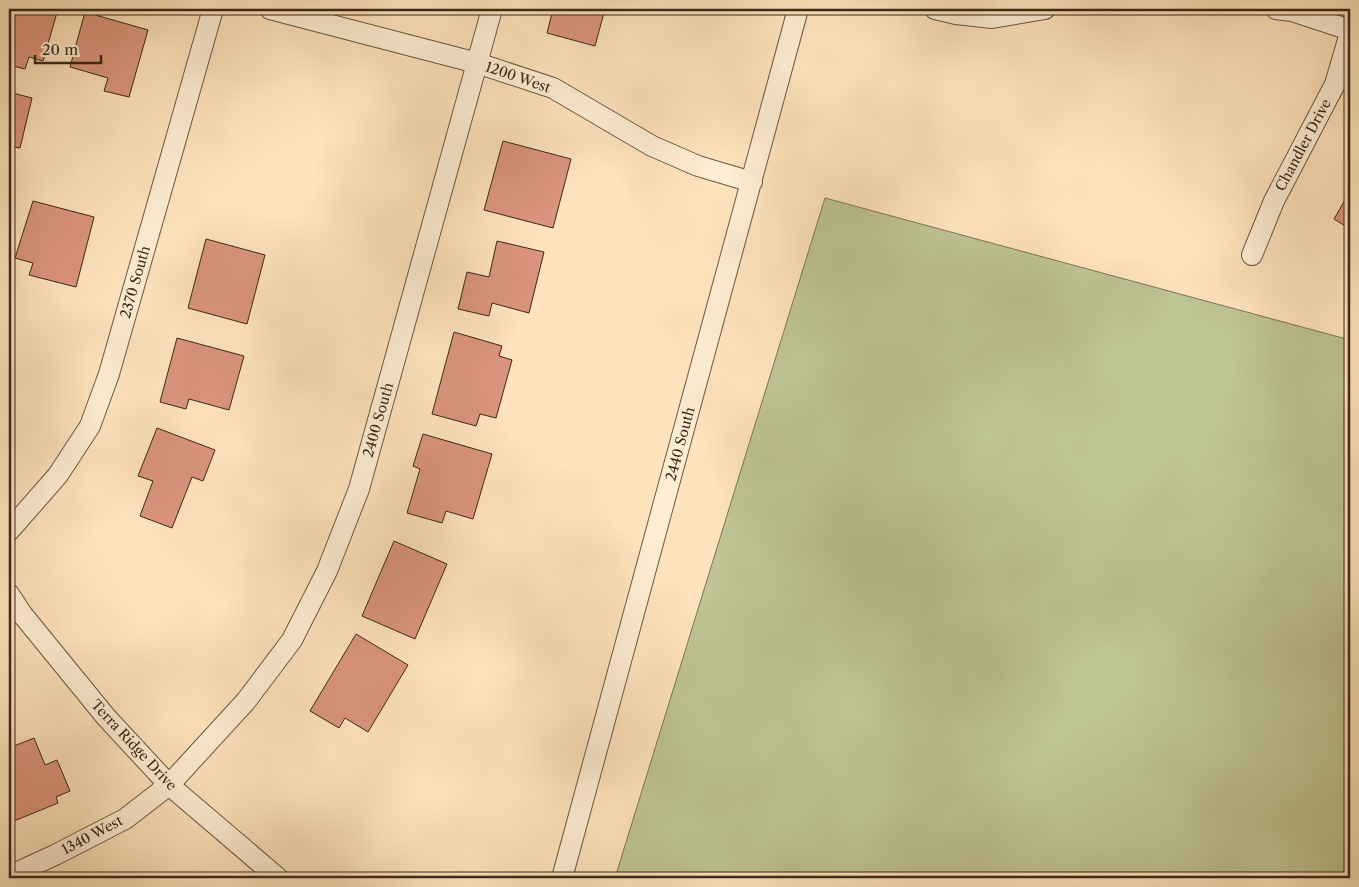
<svg xmlns="http://www.w3.org/2000/svg" width="1359" height="887" viewBox="0 0 1359 887" font-family="'Libre Caslon Text',serif">
  <style>
    .green { fill: #bec492; stroke: #7c7654 }
    .building { fill: #db957c; stroke: #392917 }
    .lines { fill: none; stroke-linecap: round; stroke-linejoin: round }
    .minor-casing { stroke: #6a5840; stroke-width: 22 }
    .minor { stroke: #feedd3; stroke-width: 20 }
    .labels { text-anchor: middle; stroke-width: 4.5; stroke-linejoin: round; paint-order: stroke }
    .street-label { font-size: 14px; fill: #392917; stroke: #feedd3 }
  </style>
  <rect width="100%" height="100%" fill="#fee3bc"/>
  <filter id="stains"><feTurbulence type="fractalNoise" baseFrequency=".004" numOctaves="4"/><feColorMatrix values="0 0 0 0 .2 0 0 0 0 .09 0 0 0 0 .02 0 0 0 .5 -.17"/></filter>
  <radialGradient id="worn" r=".72"><stop offset=".6" stop-color="#630" stop-opacity="0"/><stop offset="1" stop-color="#630" stop-opacity=".3"/></radialGradient>
  <!-- green -->
  <path class="green" d="M825 198 1350 340V878H615Z"/>
  <!-- building -->
  <path class="building" d="M9 9H58L43 61 29 57 25 69 9 65Z
    M553 9H605L595 46 547 33Z
    M85 12 148 30 129 97 104 91 108 78 70 67Z
    M9 92 32 98 20 148 13 147 9 162Z
    M503 141 571 159 553 228 484 210Z
    M1345 200 1349 203 1350 201V229L1334 219Z
    M33 201 94 217 76 287 29 275 33 263 15 258Z
    M206 239 265 255 247 324 188 308Z
    M497 241 544 252 529 313 492 303 489 316 458 309 467 272 489 277Z
    M454 332 502 346 499 356 512 360 496 418 480 414 476 426 432 414Z
    M177 338 244 356 229 410 189 399 186 409 160 402Z
    M157 428 215 450 203 481 192 477 172 528 140 516 153 481 138 476Z
    M423 434 492 454 473 519 446 511 442 523 407 513 420 469 413 466Z
    M394 541 447 564 415 639 362 616Z
    M356 634 408 665 368 732 345 718 339 728 310 711Z
    M34 738 45 765 57 760 70 791 56 797 58 803 9 823V748Z"/>
  <g class="lines">
    <!-- minor casing -->
    <g class="minor-casing">
      <path id="minor" d="M270 9 477 63 553 88 652 146 698 166 752 182
        M935 9 956 14 992 18 1045 9
        M1276 9 1292 11 1350 30
        M1252 255 1274 201 1335 84 1350 33
        M9 531 58 475 90 426 109 374 213 9
        M9 594 22 614 106 717 169 785 278 878
        M9 876 55 855 125 819 169 785 246 701 292 640 327 571 359 489 492 9
        M562 878 798 9"/>
    </g>
    <!-- minor -->
    <use href="#minor" class="minor"/>
  </g>
  <g class="labels">
    <!-- street labels -->
    <g class="street-label">
      <text transform="translate(518 77) rotate(19)" y="5">1200 West</text>
      <text transform="translate(1303 145) rotate(-62)" y="5">Chandler Drive</text>
      <text transform="translate(135 282) rotate(-74)" y="5">2370 South</text>
      <text transform="translate(378 420) rotate(-74)" y="5">2400 South</text>
      <text transform="translate(680 444) rotate(-75)" y="5">2440 South</text>
      <text transform="translate(134 745) rotate(47)" y="5">Terra Ridge Drive</text>
      <text transform="translate(92 835) rotate(-28)" y="5">1340 West</text>
    </g>
  </g>
  <!-- margin -->
  <rect width="1359" height="887" fill="none" stroke="#fee3bc" stroke-width="30"/>
  <rect x="10" y="10" width="1339" height="867" fill="none" stroke="#392917" stroke-width="2.5"/>
  <rect x="15" y="15" width="1329" height="857" fill="none" stroke="#392917"/>
  <!-- scale -->
  <path d="M35 55v8h66v-8" fill="none" stroke="#392917" stroke-width="2.5"/>
  <text x="42" y="55" font-size="15" fill="#392917" stroke="#feedd3" stroke-width="4" paint-order="stroke">20 m</text>
  <rect width="100%" height="100%" filter="url(#stains)"/>
  <rect width="100%" height="100%" fill="url(#worn)"/>
</svg>
